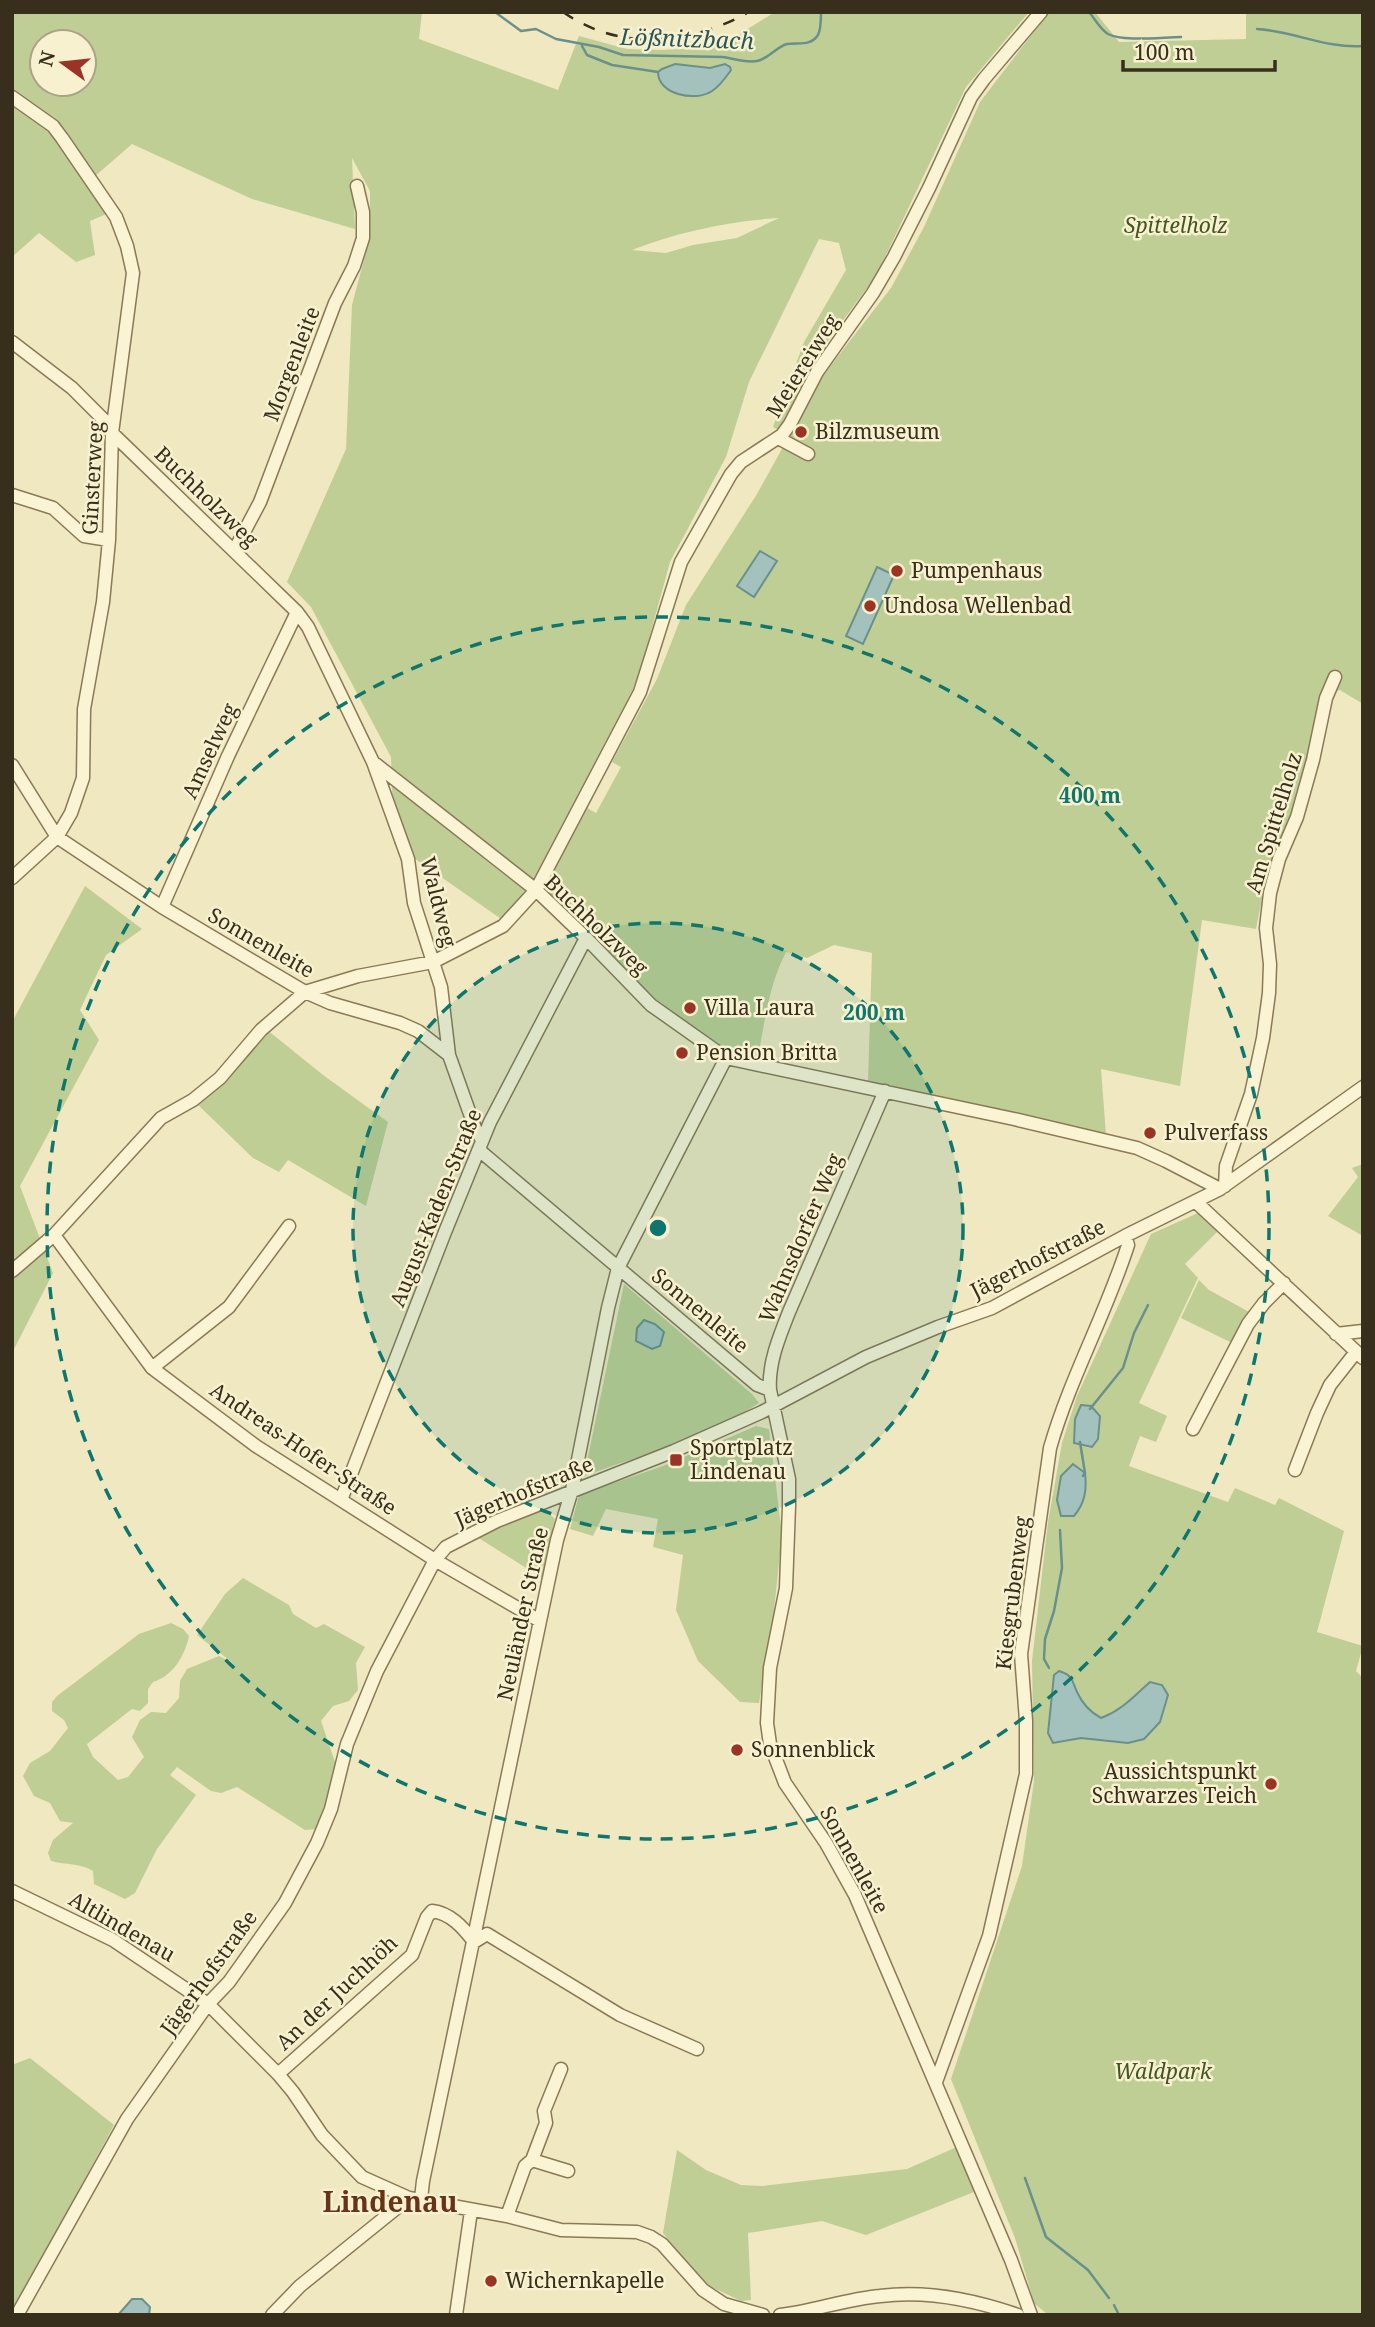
<svg xmlns="http://www.w3.org/2000/svg" width="1375" height="2327" viewBox="0 0 1375 2327" font-family="'Noto Serif',serif">
  <style>
    .green { fill: #bfce94; fill-rule: evenodd }
    .water { fill: #a3c2bd; stroke: #6a908c; stroke-width: 2 }
    .lines { fill: none; stroke-linecap: round; stroke-linejoin: round }
    .stream { stroke: #6a908c; stroke-width: 2.5 }
    .minor-casing { stroke: #8a7957; stroke-width: 15 }
    .minor { stroke: #faf4d4; stroke-width: 12 }
    .rail { stroke: #382e1c; stroke-width: 2.5; stroke-dasharray: 12 12; stroke-linecap: butt }
    .ring { fill: none; stroke: #0f766e; stroke-width: 3.5; stroke-dasharray: 12 9 }
    .poi-dot { fill: #9b3425; stroke: #f7f1d0; stroke-width: 2.5 }
    .labels { text-anchor: middle; stroke-width: 5; stroke-linejoin: round; paint-order: stroke }
    .park-label { font-size: 21px; font-style: italic; fill: #425622; stroke: #f7f1d0 }
    .street-label { font-size: 21px; fill: #382e1c; stroke: #f7f1d0 }
    .poi-label { font-size: 21px; fill: #382e1c; stroke: #f7f1d0; text-anchor: start }
    .water-label { font-size: 23px; font-style: italic; fill: #2b5659; stroke: #f7f1d0 }
    .district-label { font-size: 28px; font-weight: bold; fill: #67341a; stroke: #f7f1d0 }
    .centre { fill: #0f766e; stroke: #f7f1d0; stroke-width: 3.5 }
    .ring-label { font-size: 21px; text-anchor: middle; font-weight: bold; fill: #0f766e; stroke: #f7f1d0; stroke-width: 5; stroke-linejoin: round; paint-order: stroke }
  </style>
  <rect width="100%" height="100%" fill="#f0e8c0"/>
  <!-- green -->
  <path class="green" d="M12 12H422L419 39 558 90 579 36 627 49 661 50 700 48 730 40 775 12H1029L966 87 876 276 812 362 785 427 780 431 773 427 804 342 846 270 839 243 819 239 749 382 726 457 670 562 644 657 633 689 536 874 504 921 394 844 391 757 311 607 287 582 346 449 352 305 370 237V191L352 158 355 229 252 199 132 144 94 177 118 209 90 221 95 255 76 262 39 233 12 257ZM42 42H84V84H42ZM779 218 737 238 693 245 666 253 632 250C677 232 730 221 779 218Z
    M1049 12H1095L1119 42 1246 39V12H1363V704L1340 690 1333 692 1301 826 1282 868H1268L1256 929 1202 920 1180 1086 1101 1069 1106 1135 1042 1119 868 1081 872 953 834 945 807 958 786 952C769 985 765 1020 758 1057L726 1050 657 1006 600 944 545 888 587 808 596 813 621 767 612 762 657 679 686 605 757 494 821 378 891 288 924 227 980 102ZM877 568 894 575 862 644 846 636Z
    M85 886 142 929 106 955 80 1010 99 1040 20 1186 53 1273 12 1353V1022Z
    M266 1029 323 1075 388 1122 366 1206 288 1160 279 1172 253 1158 196 1103Z
    M1363 1164V1236L1328 1216 1358 1177 1352 1168Z
    M1198 1213 1218 1231 1185 1264 1198 1278 1139 1403 1167 1416 1156 1442 1140 1436 1129 1466 1228 1502 1235 1488 1275 1505 1279 1498 1344 1531 1317 1632 1363 1646 1356 1671 1363 1678V2315H1048L1034 2303 1015 2238 951 2079 1022 1866 1034 1781 1032 1661 1048 1522 1062 1443 1077 1396 1151 1234ZM1074 1682C1077 1697 1087 1710 1101 1718 1122 1710 1133 1697 1150 1682L1160 1722 1144 1739 1128 1743 1081 1738 1053 1743Z
    M1199 1280 1209 1290 1251 1313 1230 1342 1181 1318Z
    M624 1284 752 1394 759 1403C711 1435 639 1456 584 1476Z
    M756 1426 769 1429 782 1534 773 1620 759 1703 740 1702 698 1661 676 1610 683 1555 653 1547 658 1519 606 1509 593 1536 570 1529 579 1495 663 1466Z
    M543 1508 555 1519 542 1578 477 1537Z
    M243 1578 289 1605 293 1614 316 1628 324 1624 365 1647 356 1663 358 1690 349 1701 333 1706 321 1721 336 1765 331 1792 317 1829 305 1830 237 1787 221 1793 211 1791 177 1767 170 1775 196 1795 157 1849 135 1893 125 1899 94 1884 93 1871C82 1863 65 1865 51 1861L48 1853 53 1840 73 1823 60 1821 50 1803 34 1796 23 1776 30 1763 50 1751 68 1728 64 1720 52 1711V1702L57 1696 139 1634 171 1623 183 1629 189 1636C185 1655 173 1676 153 1682L148 1689V1703L140 1711 132 1709 87 1744 93 1757 118 1780 128 1777 144 1757 132 1737 140 1720 151 1712 166 1713 179 1698 180 1681 187 1669 219 1656 233 1663 197 1635 225 1594Z
    M30 2058 114 2125 25 2290 12 2309V2065Z
    M959 2146 979 2190 866 2235 822 2221 748 2233 751 2300 741 2301 701 2282 663 2233 677 2150 706 2170 741 2185 762 2186 907 2169Z"/>
  <!-- water -->
  <path class="water" d="M675 64 710 68 725 64 730 67 731 70C726 77 720 86 712 91 696 102 658 95 658 72L662 69Z
    M760 551 777 561 754 597 737 586Z
    M877 567 894 575 863 644 846 636Z
    M644 1320 655 1324 664 1332 660 1346 652 1349 636 1341 637 1328Z
    M1081 1405 1091 1406 1100 1416 1098 1439 1092 1447 1074 1443 1075 1419Z
    M1073 1464 1085 1473C1087 1490 1085 1503 1074 1516H1061L1057 1500 1061 1476Z
    M1059 1671C1073 1675 1072 1681 1077 1692 1082 1703 1090 1712 1101 1718 1122 1710 1133 1697 1150 1682L1162 1685 1168 1695 1160 1722 1144 1739 1128 1743 1081 1738 1053 1743 1048 1733 1054 1675Z
    M132 2299H142L150 2307 149 2315H118Z"/>
  <g class="lines">
    <!-- stream -->
    <path class="stream" d="M495 12 521 31 536 29 556 39 599 47 623 55 723 57C734 59 747 63 757 61 768 59 776 47 787 44 798 42 810 47 818 35 821 29 821 19 821 12
      M1089 12C1095 19 1100 29 1108 34 1123 42 1163 37 1181 37
      M1257 29C1293 31 1327 49 1363 46
      M582 46 587 55 612 65 658 72
      M1090 1409 1123 1368 1134 1333 1148 1305
      M1080 1442 1085 1473 1083 1476
      M1049 1668 1044 1659 1045 1639 1054 1611 1062 1568 1060 1530
      M1025 2178 1046 2237 1088 2270 1109 2298
      M1114 2305 1119 2315"/>
    <!-- minor casing -->
    <g class="minor-casing">
      <path id="minor" d="M12 97 53 126 62 138 116 217 127 246 133 273 112 433 109 540 103 602 84 709 83 778 71 813 57 837 12 878
        M12 342 72 388 112 428
        M112 433 297 612 308 627 373 762 536 890 586 938 651 1005 726 1058 1014 1119 1137 1148 1166 1161 1220 1189
        M778 438 808 454
        M12 495 53 508 84 536 109 540
        M234 551 260 502 335 303 354 266 363 238V212L357 186
        M373 762 408 859 414 903 441 987 449 1055
        M12 765 57 837 162 907 305 992 330 1003 400 1023 418 1031 449 1055 475 1128 482 1140
        M162 907 228 756 297 612
        M885 1091 789 1312C779 1337 768 1364 770 1390L789 1479V1506L786 1588 770 1668 767 1723 770 1744 785 1783 826 1843 855 1895 1011 2260 1031 2315
        M479 1150 757 1385 770 1390
        M1225 1186 1226 1166 1251 1094 1263 1038 1269 993 1270 964 1266 928 1270 893 1279 859 1297 817 1313 760 1326 698 1335 677
        M1196 1202 1363 1358
        M54 1235 152 1368 256 1446 435 1560 540 1621
        M12 1271 54 1235 161 1118 193 1100 220 1078 261 1030 305 992 358 976 433 962 503 926 536 890 640 692 681 562 731 474 741 462 782 435 790 424 817 372 873 293 894 257 929 188 971 97 984 79 1041 12
        M1336 1334 1363 1331
        M152 1368 229 1307 289 1226
        M1193 1429 1248 1324 1264 1303 1284 1283
        M1295 1470 1317 1413 1330 1385 1356 1352
        M341 1500 445 1232 490 1122 586 938
        M12 1891 113 1940 208 2004 278 2074 293 2092 322 2135 362 2177 409 2198 507 2216 561 2230 637 2232 651 2237 662 2244 703 2290 724 2304 763 2315
        M278 2074 412 1955 427 1917 432 1911C450 1913 463 1927 474 1942L487 1934 620 2015 697 2049
        M936 2082 989 1936 1026 1774V1721L1021 1654 1050 1448C1070 1378 1106 1314 1128 1245L1125 1236
        M532 2160 568 2171
        M421 2199 423 2181 540 1621 557 1540 572 1490 608 1308 618 1268 726 1058
        M507 2216 525 2166 532 2160 546 2123 544 2111 561 2069
        M17 2315 127 2119 208 2004 229 1982 285 1903 317 1843 331 1809 347 1744 377 1671 435 1560 446 1547 497 1521 674 1451 762 1412 866 1357 938 1327 992 1308 1125 1236 1220 1189 1363 1087
        M272 2315 300 2286 409 2198
        M456 2315 471 2211
        M780 2315C814 2311 846 2299 880 2296 925 2290 975 2300 1018 2315"/>
    </g>
    <!-- minor -->
    <use href="#minor" class="minor"/>
    <!-- rail -->
    <path class="rail" d="M563 12C620 52 690 45 749 12"/>
  </g>
  <!-- distance rings -->
  <circle cx="658" cy="1228" r="305" fill="#0f766e" fill-opacity=".12"/>
  <g class="ring">
    <circle cx="658" cy="1228" r="305"/>
    <circle cx="658" cy="1228" r="611"/>
  </g>
  <!-- markers -->
  <g class="poi-dot">
    <circle cx="801" cy="432" r="7"/>
    <circle cx="897" cy="571" r="7"/>
    <circle cx="870" cy="606" r="7"/>
    <circle cx="690" cy="1008" r="7"/>
    <circle cx="682" cy="1053" r="7"/>
    <circle cx="1150" cy="1133" r="7"/>
    <rect x="669" y="1453" width="14" height="14" rx="3.5"/>
    <circle cx="737" cy="1750" r="7"/>
    <circle cx="1271" cy="1784" r="7"/>
    <circle cx="491" cy="2281" r="7"/>
  </g>
  <g class="labels">
    <!-- park labels -->
    <g class="park-label">
      <text x="1176" y="233">Spittelholz</text>
      <text x="1163" y="2079">Waldpark</text>
    </g>
    <!-- street labels -->
    <g class="street-label">
      <text transform="translate(292 364) rotate(-69)" y="7">Morgenleite</text>
      <text transform="translate(803 366) rotate(-58)" y="7">Meiereiweg</text>
      <text transform="translate(93 478) rotate(-87)" y="7">Ginsterweg</text>
      <text transform="translate(206 497) rotate(44)" y="7">Buchholzweg</text>
      <text transform="translate(210 751) rotate(-65)" y="7">Amselweg</text>
      <text transform="translate(1274 823) rotate(-73)" y="7">Am Spittelholz</text>
      <text transform="translate(438 902) rotate(76)" y="7">Waldweg</text>
      <text transform="translate(596 925) rotate(44)" y="7">Buchholzweg</text>
      <text transform="translate(261 943) rotate(30)" y="7">Sonnenleite</text>
      <text transform="translate(436 1208) rotate(-68)" y="7">August-Kaden-Straße</text>
      <text transform="translate(801 1238) rotate(-67)" y="7">Wahnsdorfer Weg</text>
      <text transform="translate(1038 1259) rotate(-27)" y="7">Jägerhofstraße</text>
      <text transform="translate(700 1311) rotate(40)" y="7">Sonnenleite</text>
      <text transform="translate(303 1449) rotate(34)" y="7">Andreas-Hofer-Straße</text>
      <text transform="translate(524 1492) rotate(-23)" y="7">Jägerhofstraße</text>
      <text transform="translate(1013 1593) rotate(-83)" y="7">Kiesgrubenweg</text>
      <text transform="translate(523 1614) rotate(-78)" y="7">Neuländer Straße</text>
      <text transform="translate(854 1860) rotate(61)" y="7">Sonnenleite</text>
      <text transform="translate(122 1927) rotate(30)" y="7">Altlindenau</text>
      <text transform="translate(209 1973) rotate(-54)" y="7">Jägerhofstraße</text>
      <text transform="translate(337 1993) rotate(-43)" y="7">An der Juchhöh</text>
    </g>
    <!-- poi labels -->
    <g class="poi-label">
      <text x="815" y="439">Bilzmuseum</text>
      <text x="911" y="578">Pumpenhaus</text>
      <text x="884" y="613">Undosa Wellenbad</text>
      <text x="704" y="1015">Villa Laura</text>
      <text x="696" y="1060">Pension Britta</text>
      <text x="1164" y="1140">Pulverfass</text>
      <text x="690" y="1455">Sportplatz<tspan x="690" dy="24">Lindenau</tspan></text>
      <text x="751" y="1757">Sonnenblick</text>
      <text x="1257" y="1779" text-anchor="end">Aussichtspunkt<tspan x="1257" dy="24">Schwarzes Teich</tspan></text>
      <text x="505" y="2288">Wichernkapelle</text>
    </g>
    <!-- water labels -->
    <g class="water-label">
      <text transform="translate(687 39) rotate(2)" y="8">Lößnitzbach</text>
    </g>
    <!-- district labels -->
    <g class="district-label">
      <text x="390" y="2212">Lindenau</text>
    </g>
  </g>
  <circle cx="658" cy="1228" r="10" class="centre"/>
  <g class="ring-label">
    <text x="1090" y="803">400 m</text>
    <text x="874" y="1020">200 m</text>
  </g>
  <!-- border -->
  <rect width="1375" height="2327" fill="none" stroke="#382e1c" stroke-width="28"/>
  <!-- north arrow -->
  <g transform="translate(63 63) rotate(285)"><circle r="33" fill="#f7f1d0" stroke="#aba388" stroke-width="2"/>
  <path d="M0-5L12 26L0 18L-12 26Z" fill="#9b3425"/>
  <text y="-10" font-size="19" font-weight="bold" text-anchor="middle" fill="#382e1c">N</text>
  </g>
  <!-- scale -->
  <path d="M1123 60v10h152v-10" fill="none" stroke="#382e1c" stroke-width="3.5"/>
  <text x="1134" y="60" font-size="21" fill="#382e1c" stroke="#f7f1d0" stroke-width="5" paint-order="stroke">100 m</text>
</svg>
